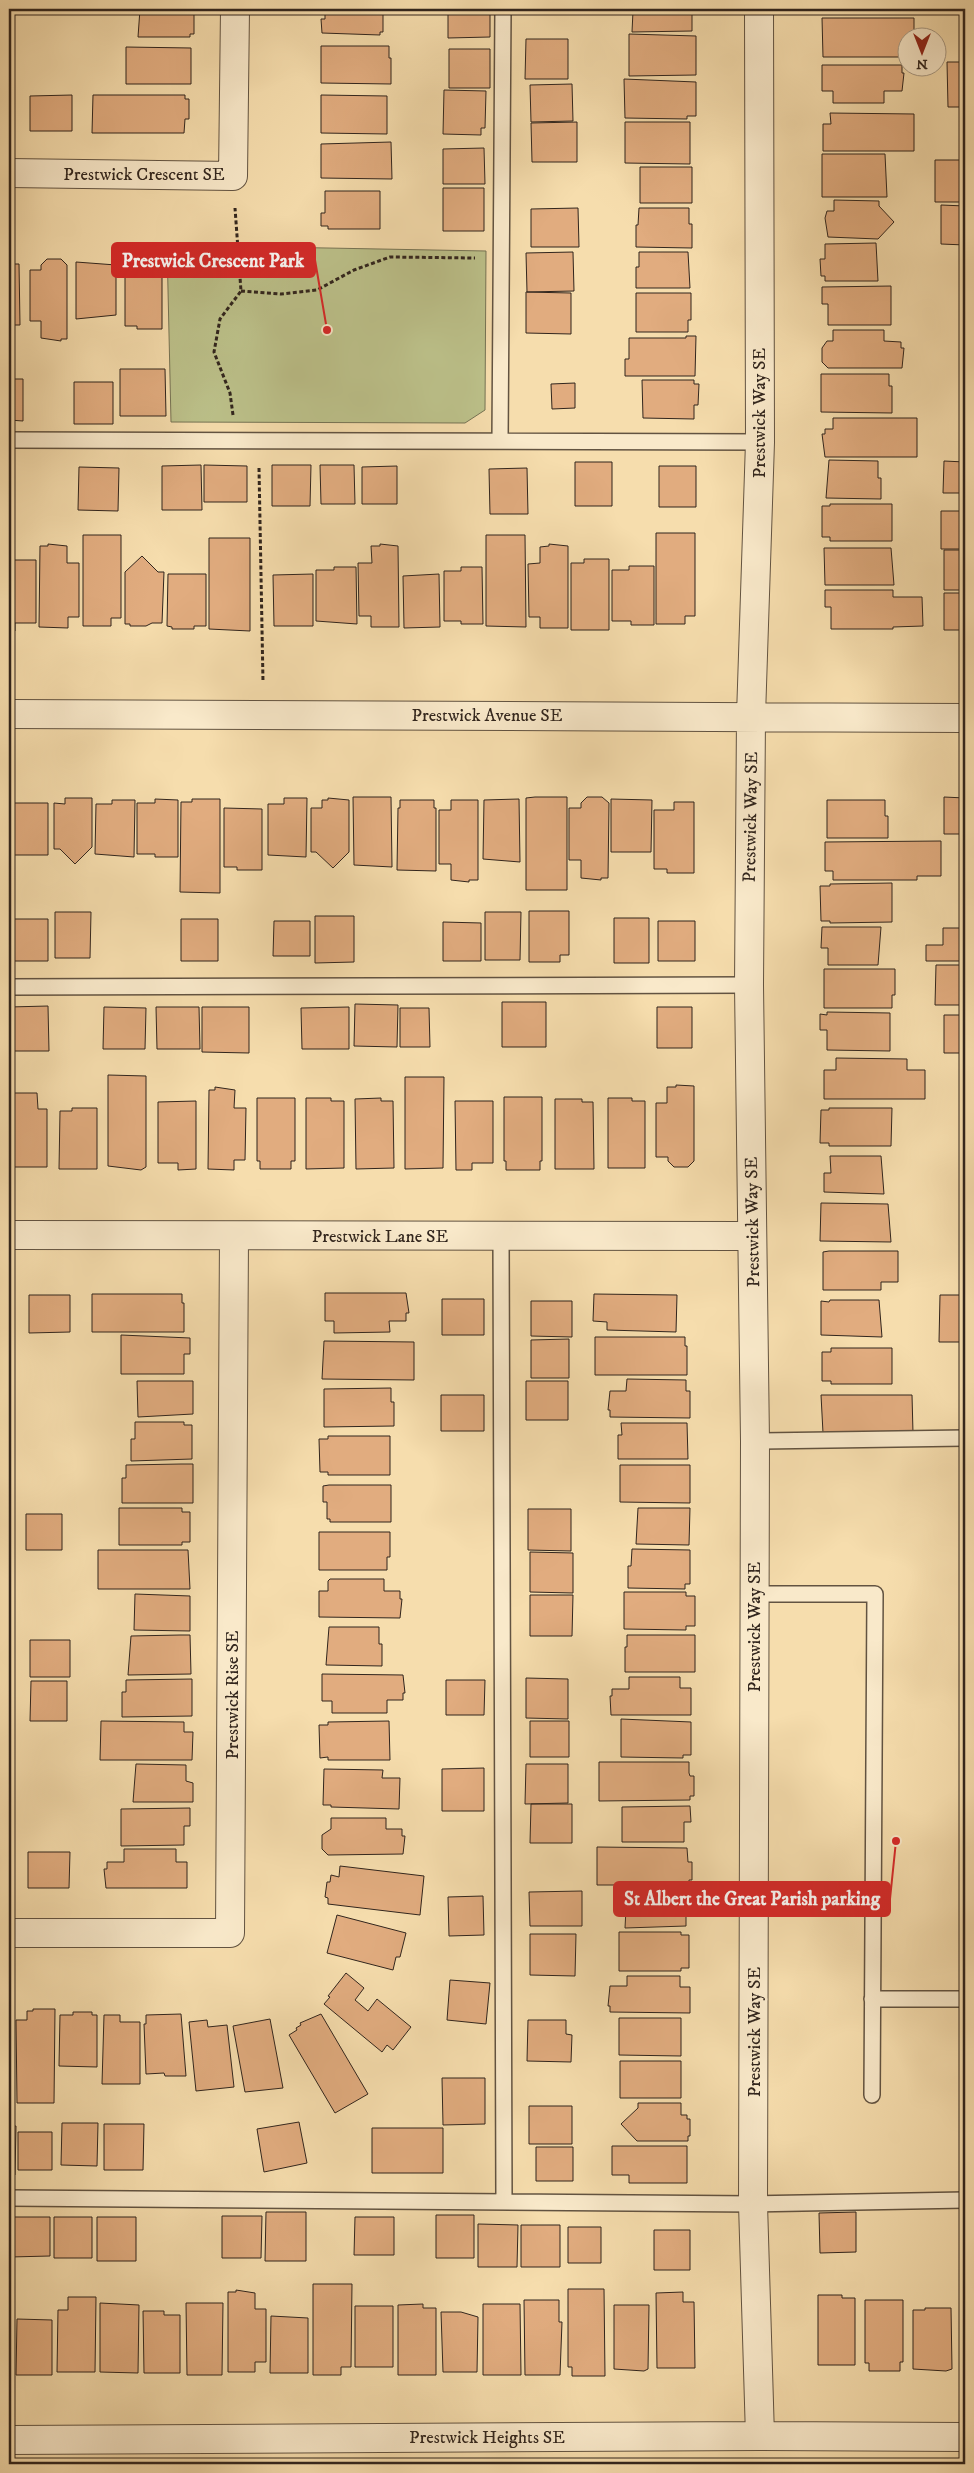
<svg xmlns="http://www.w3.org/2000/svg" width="974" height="2473" viewBox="0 0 974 2473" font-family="'IM FELL DW Pica',serif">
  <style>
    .green { fill: #bcc18a; stroke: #767354 }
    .building { fill: #e1ac7f; stroke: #31251d }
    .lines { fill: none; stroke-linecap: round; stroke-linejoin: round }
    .lane-casing { stroke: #625341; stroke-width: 18 }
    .street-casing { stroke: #625341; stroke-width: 30 }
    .path { stroke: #31251d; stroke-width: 3; stroke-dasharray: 4 2.5; stroke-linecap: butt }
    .lane { stroke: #f9e9ca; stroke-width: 15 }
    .street { stroke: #f9e9ca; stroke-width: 28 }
    .labels { text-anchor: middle; stroke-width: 4.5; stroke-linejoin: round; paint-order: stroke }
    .street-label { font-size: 18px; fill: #31251d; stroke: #f9e9ca }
    .leader { fill: none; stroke: #d62828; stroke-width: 2 }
    .callout-dot { fill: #d62828; stroke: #f9e9ca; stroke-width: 2 }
    .callout { fill: #d62828; stroke: #d62828; stroke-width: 2 }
    .callout-label { font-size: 19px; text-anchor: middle; font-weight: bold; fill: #fff }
  </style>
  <rect width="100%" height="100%" fill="#f6ddad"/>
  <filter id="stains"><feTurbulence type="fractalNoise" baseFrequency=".004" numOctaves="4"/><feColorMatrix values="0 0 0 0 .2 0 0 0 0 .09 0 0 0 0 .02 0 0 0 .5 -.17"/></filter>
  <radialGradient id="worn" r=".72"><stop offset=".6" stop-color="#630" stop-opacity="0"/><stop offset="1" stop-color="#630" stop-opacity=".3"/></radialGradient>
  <!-- green -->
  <path class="green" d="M167 245 486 251 485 410 465 423 171 422Z"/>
  <!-- building -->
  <path class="building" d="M140 9H190V13H194V34H190V37H138Z
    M325 9H383V32H380V35L322 33 321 19H325Z
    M448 9H490V37L448 38Z
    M636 9H686L692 11V31L632 32 633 11Z
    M942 9H965V27H961V11H942Z
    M822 18H914V38H906V57H823Z
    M629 34 696 36V75L629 76Z
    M526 39H568V79H525Z
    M321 46H389V58H391V84L321 83Z
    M126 47 191 48V84H126Z
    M449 49H490V88H449Z
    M947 62H965V107H948Z
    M822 65H902V73H904L902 91H884V103H833V91H822Z
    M624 79 696 82V116H687V119L625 118Z
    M572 84 573 121 531 122 530 85Z
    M444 90 486 91 485 128H481V135L443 134Z
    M72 95V131H30V96Z
    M93 95H185V99H189V119H185L184 133H92Z
    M321 95 387 96V134L321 133Z
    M830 113 914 114V151H823V124H831Z
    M577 122V162H532L531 123Z
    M625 122H690V164L625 163Z
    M391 142 392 179 321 178V144Z
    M484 148 485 184H443V149Z
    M822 154H885L887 197H822Z
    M935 160H965V202H935Z
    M640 167H692V203H640Z
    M443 188H484V231H443Z
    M325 191H380V229H328V226H321V213H325Z
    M834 200 879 201V206L894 222 878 239 828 237 825 218 827 211H834Z
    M941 205 965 206V245L941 244Z
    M578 208 579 247H531V209Z
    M639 208H689V224H692V248L636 247V225H638Z
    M876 243 878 281H825V276H821L820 259H825V244Z
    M573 252 574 291 527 292 526 253Z
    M639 252H688L690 288H636V267H639Z
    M125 258H162V329H137V326H125Z
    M47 259H61L67 265V339H61V341L41 338V321H30V270H41V265Z
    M76 262 116 265V315L76 319Z
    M9 264H19L20 325H9Z
    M891 286V325H828V304H822V287Z
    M526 292 571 293V334L526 333Z
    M636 293H691V320H688V332H636Z
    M833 330H884V341L901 342V348H904L902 368H828L822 362V348L827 341H833Z
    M686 336H696L695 376H625V359H629V338H686Z
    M120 369H165L166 416H120Z
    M821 374H889V386H892V413L821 412Z
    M9 379H23V421L9 420Z
    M642 380H694V384H699L698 405H694V419L643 418Z
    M74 382H113V424H74Z
    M575 383V408L552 409 551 384Z
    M833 418H917V457H825L822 434H825V429H833Z
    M829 460 878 461V478H881V499L826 498Z
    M944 461 965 462V493H943Z
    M575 462H612V506H575Z
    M201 465 202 510H162V466Z
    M204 465 247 466V502H204Z
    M272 465H311L310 506H272Z
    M320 465H354L355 504H321Z
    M397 466V504H362V467Z
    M659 466H696V507H659Z
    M79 467 119 468 118 511 78 510Z
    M527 468 528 514H490L489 469Z
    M830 504H892V541H830V537H822V506H830Z
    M941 511H965V549H941Z
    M656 533H695V616H685V624H656Z
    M83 535H121V618H111V626H83Z
    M486 535H525L526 627 486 626Z
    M209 538H250V631L209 629Z
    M48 544 67 546V563H79V617H68V628L39 627 40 546H48Z
    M380 544 398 546 399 627H371V616H359L358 563H372L371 546H380Z
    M549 544 568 546V628H540V617H529L528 564 540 563V547L549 546Z
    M824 548H891L894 585H825Z
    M944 550H965V590H944Z
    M142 556 158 572H164L162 623H152L146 626H130V624H125V572Z
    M584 559H609V630H571V563H584Z
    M9 560H36V623H15V631L9 630Z
    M629 566H654V625H631V621H612V570H629Z
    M334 567H356L357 624 316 621V570H334Z
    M461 567H482L483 624H461V621H444V571H461Z
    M168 574H206V626H194V629H172V627L167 626Z
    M313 574V626H274L273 575Z
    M439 574 440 627 404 628 403 576Z
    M825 590H893V597H922L923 626 893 627V629H831V607H825Z
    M944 593H965V630H944Z
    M353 797H391L392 867 354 865Z
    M535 797H567V890H526V798Z
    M587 797H602L609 803 608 878H601V880L581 878V860H569V808H581V803Z
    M944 797 965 798V834H944Z
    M65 798H92V847L75 864 60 849H54V803L65 804Z
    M284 798H307L306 857 268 855V804H284Z
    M328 798 349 800V852L333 868 316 852H311V808H322V800H328Z
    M155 799 178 800V857H155V854H137V803H155Z
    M192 799H220V893L180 892 181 802H192Z
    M519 799 520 862 483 859 484 800Z
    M611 799 652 800 651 852H611Z
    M112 800H135L134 857 95 854 96 804H112Z
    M400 800H434V808H436V871L397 870 398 808H400Z
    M451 800H478V880H469V882L451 880V864H439V810H451Z
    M827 800H885V816H888V838H827Z
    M674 802H694V873H667V869H654V810H674Z
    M9 803H48V855H9Z
    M224 808 262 809V870H237V867H224Z
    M941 841V876H917V880H833V871H825V842Z
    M892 883V922L830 923V921H821L820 886H830V884Z
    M529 911H569V955H560V962H529Z
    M55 912H91L90 958H55Z
    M485 912H521L520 960H485Z
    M315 916H354V962L315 963Z
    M614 918H649V963H614Z
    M9 919H48V961H9Z
    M181 919H218V961H181Z
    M274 921H310V956H273Z
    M658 921H695V961H658Z
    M443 922 481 923V961H443Z
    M822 927H881L878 965H828V948H821Z
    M943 928H965V961H926V945H943Z
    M936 965H965V1005H935Z
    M824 969H895V995H892V1008H824Z
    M502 1002H546V1047H502Z
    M355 1004 398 1005 397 1047 354 1046Z
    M48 1006 49 1051H9V1007Z
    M104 1007 146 1008 145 1049H103Z
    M156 1007H199L200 1049H157Z
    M202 1007H249V1053L202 1052Z
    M349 1007V1049H302L301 1008Z
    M657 1007H692V1048H657Z
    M400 1008H429L430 1047H400Z
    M827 1012 890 1013V1051L827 1050V1030H820V1014L827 1015Z
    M944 1015H965V1053H944Z
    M836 1058 907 1059V1070H925V1099H824V1070H836Z
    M108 1075 146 1076V1167L141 1170 108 1166Z
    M405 1077H444L443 1168 405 1169Z
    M676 1085 694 1086V1161L688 1167H674L668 1161V1157H656V1103H667V1087H676Z
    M215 1087 235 1090 234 1108H246L245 1160H234V1170L208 1169 209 1090H215Z
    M9 1093H37L38 1109H47V1167H11Z
    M504 1097H542V1161H540V1170H506V1161H504Z
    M257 1098H295V1161H291V1169H260V1161H257Z
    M306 1098H331V1101H344V1168L306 1169Z
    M381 1098V1101H393L394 1168 356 1169 355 1099Z
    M608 1098H632V1101H645V1168H608Z
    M555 1099H582V1102H593L594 1169H555Z
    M196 1101V1169L178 1170V1163H158V1102Z
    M455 1101H493V1163H472V1170H456Z
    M72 1108H97V1169H59L60 1111H72Z
    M829 1108H892L891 1146H829V1143H820L821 1110H829Z
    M830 1156H881L884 1194 824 1192V1173H831Z
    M821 1203 888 1204 891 1242 820 1241Z
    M829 1251H898V1282H881V1290H823V1252Z
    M325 1293H406L409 1313H406V1321H389L390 1332 334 1333V1321H325Z
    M92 1294H182V1303H184V1332H92Z
    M594 1294 677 1295 676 1332 607 1330V1322L593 1321Z
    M29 1295H70V1332L29 1333Z
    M940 1295H965V1342H939Z
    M442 1299H484V1335H442Z
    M830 1300H879L882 1337 821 1335V1301L829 1302Z
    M531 1301H572V1337L531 1336Z
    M121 1335 190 1338V1354H184V1374H121Z
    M595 1337H685V1346H687V1375H595Z
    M569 1339V1378H531V1340Z
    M324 1341 414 1342V1380L322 1379Z
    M831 1348H892V1384H831V1381H822V1352H831Z
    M627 1379 686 1380V1391H690V1418L610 1417V1410H608L610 1391H626Z
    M137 1381H193V1414L138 1417Z
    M526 1381H568V1420H526Z
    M391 1388V1402H394V1426L324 1427V1389Z
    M441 1395H484V1431H441Z
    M821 1395H912L913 1433H823Z
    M135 1422H184V1425H192V1459L131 1461V1439H135Z
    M621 1423H687L688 1459H618V1435H622Z
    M328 1436H390V1475H328V1472H320L319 1439H328Z
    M181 1464H193V1503H122V1478H126V1465Z
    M620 1465H690V1503L620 1502Z
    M329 1485H391V1522H330V1519H327V1502H323V1486Z
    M119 1508H182V1512H190V1542H182V1545H119Z
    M638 1508H690L689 1545 636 1544Z
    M528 1509H571V1551L528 1550Z
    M26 1514H62V1550H26Z
    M319 1532H390V1557H387V1570H319Z
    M632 1549 690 1550V1584H685V1589L628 1588V1566H631Z
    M98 1550H188L190 1589H98Z
    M530 1552 573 1553V1593L530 1592Z
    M330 1579H384V1591H400V1599H402L400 1618 319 1617V1591H328V1581Z
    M624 1592H686V1596H695V1626H686V1630L624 1629Z
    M135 1594 190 1596V1631L134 1630Z
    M530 1595H573L572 1636H530Z
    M329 1627H379V1644H382V1666L326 1665Z
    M180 1635H190L191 1674 128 1675 131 1636Z
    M627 1635H695V1672H625V1647H627Z
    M30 1640H70V1677H30Z
    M322 1674 403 1675 405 1693H403V1700H387V1713H332V1701H322Z
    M629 1677H680V1688H691V1715H611L610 1696H612V1689H629Z
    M526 1678 568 1679V1719L526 1718Z
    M192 1679V1716L122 1717V1692H126V1680Z
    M446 1680H485L484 1715H446Z
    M31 1681H67V1721H30Z
    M621 1719 691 1722V1755H683V1758L621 1757Z
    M101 1721 184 1722V1732H193L192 1760H100Z
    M389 1721 390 1760H328V1757L320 1758 319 1725H328V1722Z
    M530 1721H569V1757H530Z
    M599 1762H689V1773L690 1776H694V1796H690V1800L599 1801Z
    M136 1764 186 1765V1781L193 1783V1802H133Z
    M526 1764H568V1803L525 1804Z
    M484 1768V1811H442V1769Z
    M324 1769 383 1770 382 1778H400L399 1809 331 1807V1805H323Z
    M531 1804H572V1843H530Z
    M690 1806 691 1822H684V1842H622V1807Z
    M190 1808V1826H184V1845L121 1846V1809Z
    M331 1818H386V1829H402V1836H405L403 1854 328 1855 322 1849V1835L331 1829Z
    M597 1847 687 1848 688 1862H692V1880H689V1885H597Z
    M124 1849H176V1862H187V1888H106L104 1869H107V1862H124Z
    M28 1852H70L69 1888H28Z
    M340 1866 424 1876 420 1915 328 1904V1898L325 1897 327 1882H330L331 1875 339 1877Z
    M627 1890 686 1892V1926L625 1928Z
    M582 1891V1926H530L529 1892Z
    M483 1896 484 1935 449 1936 448 1897Z
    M337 1915 406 1933 400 1957H396L393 1970 327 1953Z
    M619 1932H681V1935H689V1968H681V1971H619Z
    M530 1934H576L575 1976 530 1975Z
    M346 1973 364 1988 355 2000 368 2011 377 1999 411 2027 393 2050 387 2045 382 2052 324 2004 330 1997 328 1996Z
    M627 1976H680V1987H690V2013L610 2012V2006H608L610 1986H627Z
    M450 1980 490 1983 486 2024 447 2020Z
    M33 2009H55L54 2103H17L16 2020H27V2011H33Z
    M9 2010H12V2072L9 2073Z
    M73 2012H92V2015H97V2067L59 2066 60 2015H73Z
    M181 2014 186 2076H165L164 2073 146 2074 144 2024H146V2015Z
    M321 2014 368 2094 335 2113 289 2035 297 2030 296 2028 301 2025 300 2023Z
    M104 2015H120V2022H140V2084H102Z
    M619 2018H681V2056L619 2055Z
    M270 2019 283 2088 245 2092 233 2026Z
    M207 2020 208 2027 227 2025 234 2087 196 2091 189 2022Z
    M528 2020H566V2034L572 2035 571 2062 527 2061Z
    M620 2061H681V2098H620Z
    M442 2078H485V2124L443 2125Z
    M638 2103H681V2115H687V2119H690V2136H688V2141H637L621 2124 638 2108Z
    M529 2106H572V2144H529Z
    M299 2122 307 2163 264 2172 257 2129Z
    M62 2123H98L97 2166 61 2165Z
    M104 2124H144L143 2170H104Z
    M9 2126H16L15 2175H9Z
    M372 2128H443V2173H372Z
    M18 2132H52V2170H18Z
    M612 2146H687V2183H629V2175H612Z
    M536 2147H573V2181H536Z
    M266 2212H306V2261H265Z
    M856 2212V2252L820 2253 819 2213Z
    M961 2213H965V2251H961Z
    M436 2215H474V2258H436Z
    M222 2216H262L261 2258H222Z
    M10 2217H50V2256L10 2257Z
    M54 2217H92V2258H54Z
    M97 2217H136V2261H97Z
    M355 2217H394V2255H354Z
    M478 2224 518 2225 517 2267H478Z
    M521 2225H560V2267H521Z
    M568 2227H601V2263H568Z
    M654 2230H690V2270H654Z
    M9 2282H10V2366H9Z
    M313 2284H352L351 2367H341V2375H313Z
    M568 2289H604L605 2376H572V2367H568Z
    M236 2290 255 2293V2309H266V2362H255V2372H228V2292H236Z
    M962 2290H965V2369L964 2361H962Z
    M683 2292V2302H694L695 2368H657L656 2293Z
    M818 2295H842V2298H855V2365H818Z
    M68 2297H96L95 2372H57L58 2310H68Z
    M524 2300H559V2322H562L560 2375H525Z
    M865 2300H903V2362H900V2371H869V2363H865Z
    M100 2303 139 2305 138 2373 100 2372Z
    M186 2303H223L222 2375H187Z
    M423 2304V2308H436V2375H398V2305Z
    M483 2304H520L521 2375H483Z
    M614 2305H649L648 2369 644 2371 614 2369Z
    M355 2306H393V2367H355Z
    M925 2308H951L952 2369 946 2371 913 2369V2310H925Z
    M143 2311H164V2315H180V2373H144Z
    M441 2312H461L478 2317 477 2372H443Z
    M271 2316 308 2318V2373H270Z
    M17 2319 52 2320V2375H16Z"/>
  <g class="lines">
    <!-- lane casing -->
    <g class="lane-casing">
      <path id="lane" d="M9 440 760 442
        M500 441 503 9
        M9 987 749 985
        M501 1236 504 2202
        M755 1441 965 1438
        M754 1594H875L872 2095
        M754 1900 873 1901
        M872 1999H965
        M9 2198 753 2204 965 2200"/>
    </g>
    <!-- street casing -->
    <g class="street-casing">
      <path id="street" d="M759 9 760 442 751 716 749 985 755 1441 753 2204 760 2436
        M9 173 233 176 235 9
        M9 714 965 718
        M9 1235 752 1236
        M9 1933H230L234 1236
        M9 2440 760 2436 965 2437"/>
    </g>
    <!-- path -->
    <path class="path" d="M241 291 281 294 317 290 354 270 390 257 475 258
      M233 415 230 393 214 352 220 319 241 291 235 208
      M259 468 263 682"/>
    <!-- lane -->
    <use href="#lane" class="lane"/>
    <!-- street -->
    <use href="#street" class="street"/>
  </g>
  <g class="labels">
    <!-- street labels -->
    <g class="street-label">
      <text x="144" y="180">Prestwick Crescent SE</text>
      <text transform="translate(759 413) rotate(-90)" y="6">Prestwick Way SE</text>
      <text x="487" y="721">Prestwick Avenue SE</text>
      <text transform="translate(750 817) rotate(-89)" y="6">Prestwick Way SE</text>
      <text transform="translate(752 1222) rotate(-91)" y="6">Prestwick Way SE</text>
      <text x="380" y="1242">Prestwick Lane SE</text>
      <text transform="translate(754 1627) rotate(-90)" y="6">Prestwick Way SE</text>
      <text transform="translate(232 1695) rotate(-90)" y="6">Prestwick Rise SE</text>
      <text transform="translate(754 2032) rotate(-90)" y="6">Prestwick Way SE</text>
      <text x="487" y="2443">Prestwick Heights SE</text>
    </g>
  </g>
  <!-- callouts -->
  <path class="leader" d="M327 330L315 260M896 1841L890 1899"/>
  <g class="callout-dot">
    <circle cx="327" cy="330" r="5"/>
    <circle cx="896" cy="1841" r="5"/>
  </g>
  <g class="callout">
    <rect x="112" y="243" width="203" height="34" rx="5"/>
    <rect x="614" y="1882" width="276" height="34" rx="5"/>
  </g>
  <g class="callout-label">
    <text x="213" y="267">Prestwick Crescent Park</text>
    <text x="752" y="1905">St Albert the Great Parish parking</text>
  </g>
  <!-- margin -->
  <rect width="974" height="2473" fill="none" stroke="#f6ddad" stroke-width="30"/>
  <rect x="10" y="10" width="954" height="2453" fill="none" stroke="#31251d" stroke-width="2.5"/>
  <rect x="15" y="15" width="944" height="2443" fill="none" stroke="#31251d"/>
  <!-- north arrow -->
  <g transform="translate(922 52) rotate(180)"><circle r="24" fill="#f9e9ca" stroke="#a99b85"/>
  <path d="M0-4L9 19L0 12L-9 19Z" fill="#8f2418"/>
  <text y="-8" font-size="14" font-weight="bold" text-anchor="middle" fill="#31251d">N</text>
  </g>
  <rect width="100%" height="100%" filter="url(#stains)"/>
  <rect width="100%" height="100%" fill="url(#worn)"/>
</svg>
